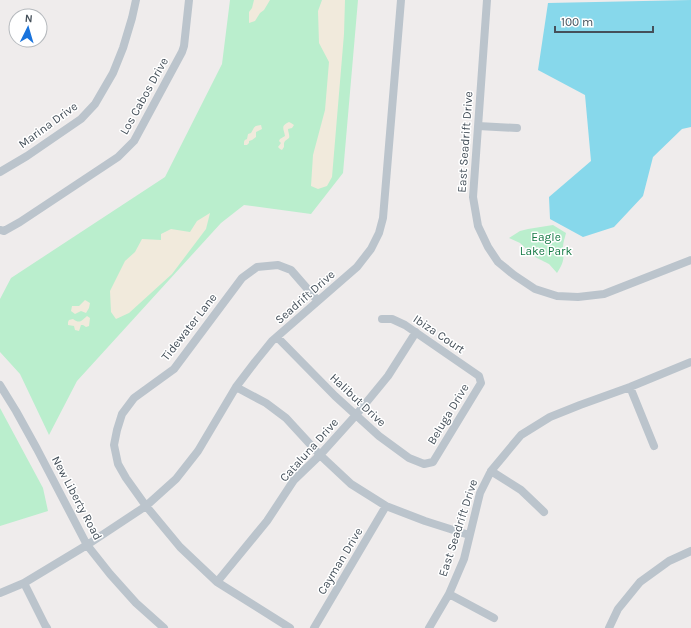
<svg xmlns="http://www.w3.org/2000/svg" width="691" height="628" viewBox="0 0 691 628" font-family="Karla,sans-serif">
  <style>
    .green { fill: #baeecd }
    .sand { fill: #f1eadc }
    .water { fill: #87d8eb }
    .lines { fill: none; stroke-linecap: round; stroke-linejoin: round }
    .minor { stroke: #bbc4cc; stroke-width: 8 }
    .labels { text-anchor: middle; stroke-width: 3; stroke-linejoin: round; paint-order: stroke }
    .street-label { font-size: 12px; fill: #45505a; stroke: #fff }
    .park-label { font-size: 12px; fill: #177a46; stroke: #fff }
  </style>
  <rect width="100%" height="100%" fill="#efecec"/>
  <!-- green -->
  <path class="green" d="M230 0H358L343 173 311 214 244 205 221 223 77 381 49 435 20 374 0 352V299L11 278 165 177 222 64Z
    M553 225 566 233C565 238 563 242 563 247 564 259 564 262 557 273L549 264 535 257 520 243 509 238 520 231 528 229Z
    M0 408 43 488 48 511 0 526Z"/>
  <!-- sand -->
  <path class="sand" d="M254 0H270L264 10 260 13 255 21 249 23V12L252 8Z
    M322 0H345L344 34 332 177 327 186 318 189 311 186 313 155 325 110 329 62 319 43 318 11Z
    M289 122 291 123 294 125 292 128 288 129C288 132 290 135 289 138L285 141 284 143V147L282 150 280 149 278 147 281 143 279 141 280 139 285 136C284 129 280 126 289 122Z
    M261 125 262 129 256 132V137L252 140 249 141V143L247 145H244C244 141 244 140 247 139L248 134 251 133C255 127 253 126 261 125Z
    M210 213 206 229 172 274 129 313 116 319 111 312 110 291 125 261 135 252 142 239 161 240V234L171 229 190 232 197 221Z
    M85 300 90 303 89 308 86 313 81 311 75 314 71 311 72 306H79Z
    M87 316 90 318 89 326 86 327 83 325H81L79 331 75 330 74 326 68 325V322L69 320 73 319C80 324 81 321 87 316Z"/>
  <!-- water -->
  <path class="water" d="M691 0V127L682 129 653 157 643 196 614 227 583 237 550 219 549 197 591 161 585 95 538 70 548 3Z"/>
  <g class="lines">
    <!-- minor -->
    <path class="minor" d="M487 0 473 197 478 226 488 247 498 262 514 275 535 289 557 296 578 297 604 294 691 260
      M478 126 517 128
      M0 172 27 156 81 119 95 104 113 73 123 48 132 18 136 0
      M0 230 4 231 20 222 118 157 134 141 182 52 184 46 189 0
      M277 337 335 396 379 436 409 458 424 464 433 462 481 383 479 376 405 325 392 319H382
      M0 385 16 411 37 449 87 545 110 574 136 603 164 628
      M236 387 266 403 286 418 320 455 351 484 386 506 425 521 469 535
      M630 387 654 446
      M491 471 521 490 544 512
      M217 582 267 521 294 480 320 455 356 415 388 376 416 332
      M24 583 45 625 47 628
      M0 593 24 583 87 545 146 506 176 479 198 451 236 387 255 362 272 341 357 267 371 249 379 233 383 218 401 0
      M449 594 494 618
      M290 628 217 582 180 547 146 506 126 478 118 464 114 445 117 430 122 414 134 398 174 369 242 278 257 267 278 265 291 270 318 301
      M314 628 386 506
      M429 628 449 594 464 559 480 493 491 471 521 435 550 417 580 405 630 387 691 362
      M609 628 618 609 640 582 669 561 691 551"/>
  </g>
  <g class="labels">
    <!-- street labels -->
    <g class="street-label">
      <text transform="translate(144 96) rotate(-61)" y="4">Los Cabos Drive</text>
      <text transform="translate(48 125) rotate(-36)" y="4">Marina Drive</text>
      <text transform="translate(465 142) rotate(-86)" y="4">East Seadrift Drive</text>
      <text transform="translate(305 297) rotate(-41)" y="4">Seadrift Drive</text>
      <text transform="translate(189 327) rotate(-52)" y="4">Tidewater Lane</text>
      <text transform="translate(439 334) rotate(34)" y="4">Ibiza Court</text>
      <text transform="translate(358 400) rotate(43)" y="4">Halibut Drive</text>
      <text transform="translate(448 414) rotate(-59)" y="4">Beluga Drive</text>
      <text transform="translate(309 450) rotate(-48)" y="4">Cataluna Drive</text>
      <text transform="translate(77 498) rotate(62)" y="4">New Liberty Road</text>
      <text transform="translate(458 528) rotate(-72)" y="4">East Seadrift Drive</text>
      <text transform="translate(340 561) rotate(-59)" y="4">Cayman Drive</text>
    </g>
    <!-- park labels -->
    <g class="park-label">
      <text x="546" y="241">Eagle<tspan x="546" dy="14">Lake Park</tspan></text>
    </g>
  </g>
  <!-- north arrow -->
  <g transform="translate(28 28) rotate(5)"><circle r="19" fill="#ffffff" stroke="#b5b9bd"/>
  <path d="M0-3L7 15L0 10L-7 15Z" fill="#1973dc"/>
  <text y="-6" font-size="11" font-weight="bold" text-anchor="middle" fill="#45505a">N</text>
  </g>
  <!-- scale -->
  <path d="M555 26v6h98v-6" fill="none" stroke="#45505a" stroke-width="2"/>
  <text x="561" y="26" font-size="12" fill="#45505a" stroke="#ffffff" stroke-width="3" paint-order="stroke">100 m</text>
</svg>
